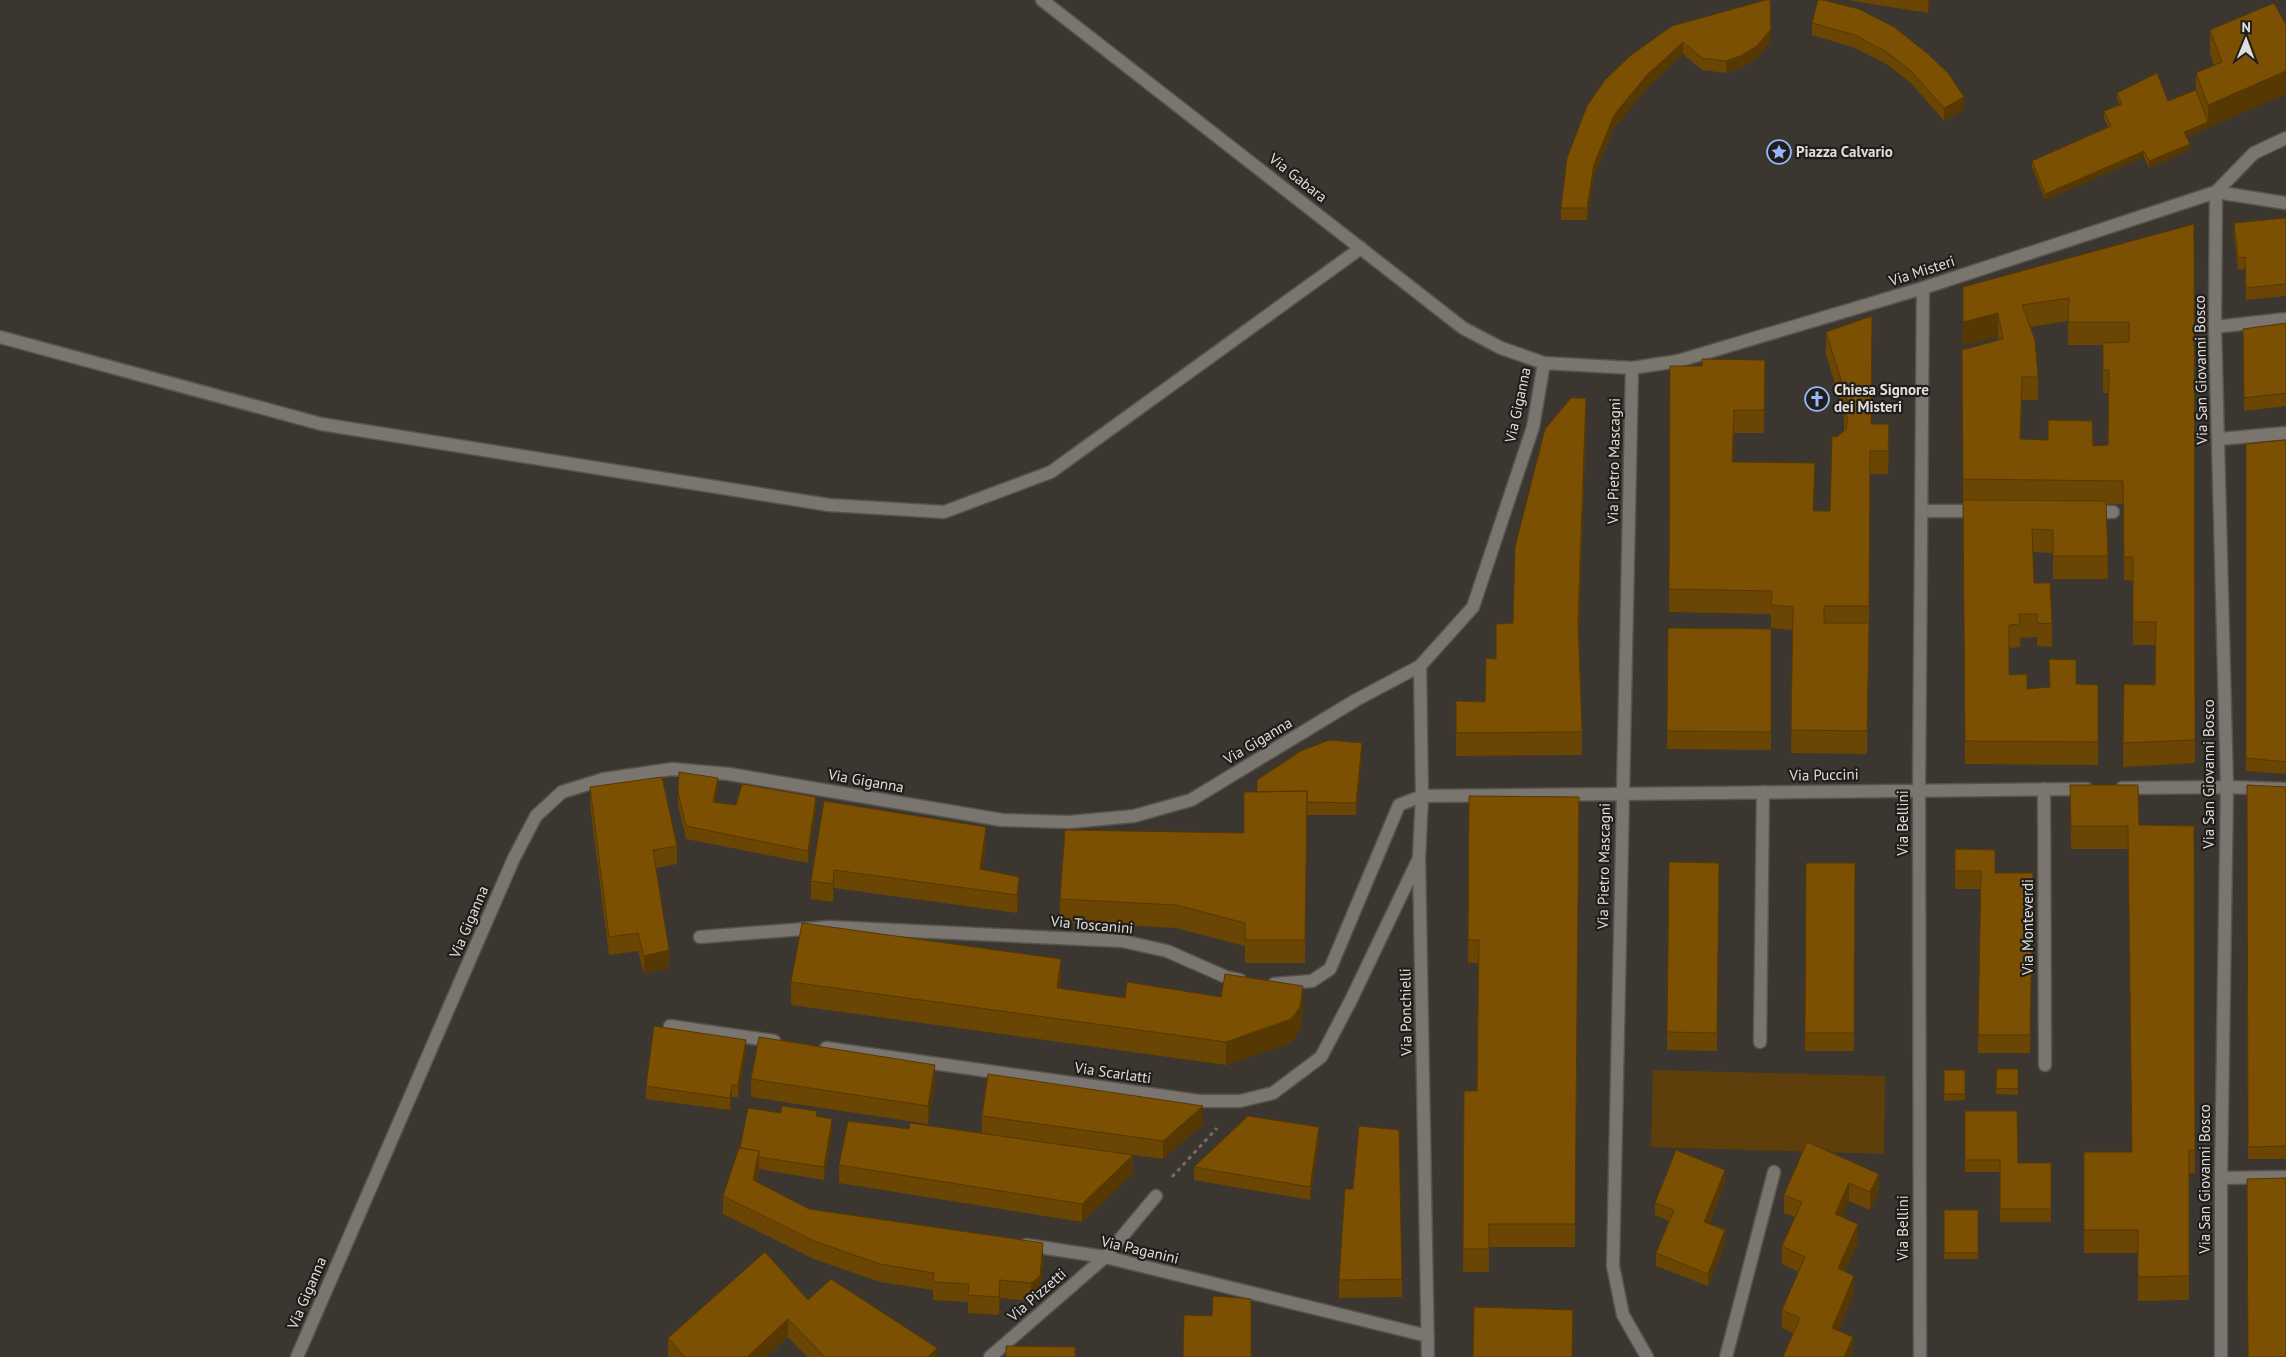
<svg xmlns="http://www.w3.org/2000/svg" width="2286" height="1357" viewBox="0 0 2286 1357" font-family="'PT Sans',sans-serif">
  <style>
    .green { fill: #5e3e0b }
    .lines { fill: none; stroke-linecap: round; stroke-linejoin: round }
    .lane-casing { stroke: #57534e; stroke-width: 15 }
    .street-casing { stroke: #57534e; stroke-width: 15 }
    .path { stroke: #736e69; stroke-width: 3; stroke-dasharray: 4 4; stroke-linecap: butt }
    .lane { stroke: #7a756e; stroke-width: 12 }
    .street { stroke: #7a756e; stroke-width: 12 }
    .wall { fill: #6a4503; fill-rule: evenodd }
    .shaded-wall { fill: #563802 }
    .building { fill: #7b5003; stroke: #563802; fill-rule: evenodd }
    .labels { text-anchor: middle; stroke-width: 4.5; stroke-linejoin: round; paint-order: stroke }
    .poi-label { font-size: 15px; font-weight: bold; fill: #e0ddda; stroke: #201e1b; text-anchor: start }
    .street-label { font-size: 15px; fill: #e0ddda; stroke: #201e1b }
  </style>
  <rect width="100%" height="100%" fill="#3b3630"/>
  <!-- green -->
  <path class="green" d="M1653 1070 1885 1076 1884 1154 1651 1147Z"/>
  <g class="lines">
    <!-- lane casing -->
    <g class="lane-casing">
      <path id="lane" d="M1922 511H1979
        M2089 512H2113
        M1760 1042 1763 792
        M1105 1257 1156 1196"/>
    </g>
    <!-- street casing -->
    <g class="street-casing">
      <path id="street" d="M1042 0 1463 328 1501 348 1544 363 1632 368 1678 361 1923 288 2216 192 2254 153 2286 138
        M2215 327 2286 319
        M0 337 321 424 829 505 944 512 1051 472 1361 248
        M1632 368 1613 1266 1623 1315 1647 1357
        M2219 439 2286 433
        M1420 666 1422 796 1419 858 1428 1357
        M2122 788 2227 787 2286 789
        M2044 789 2045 1065
        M700 937 830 927 1122 941 1167 951 1226 977 1240 980
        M1274 984 1312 981 1330 969 1399 805 1422 796 2087 789
        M670 1026 774 1041
        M826 1048 1199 1101H1240L1273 1093 1321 1057 1351 1000 1419 858
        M2221 1178 2286 1177
        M1026 1245 1105 1257 1428 1336
        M297 1357 514 858 536 816 562 792 604 779 672 769 729 774 1002 820 1070 822 1134 816 1191 800 1356 700 1420 666 1473 607 1533 427 1544 363
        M990 1357 1105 1257
        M1726 1357 1774 1172
        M1920 1357 1919 790 1923 288
        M2221 1357V1178L2227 787 2215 327 2216 192 2286 203"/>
    </g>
    <!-- path -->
    <path class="path" d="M1172 1177 1217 1128"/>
    <!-- lane -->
    <use href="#lane" class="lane"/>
    <!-- street -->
    <use href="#street" class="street"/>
  </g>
  <!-- wall -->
  <path class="wall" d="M1818 0 1964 109 1944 121 1911 83 1885 63 1855 48 1812 35V23Z
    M1847 0H1930L1928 13Z
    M2274 3 2208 128 2187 137 2190 150 2149 168 2144 157 2045 200 2032 167V161L2108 127 2104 118V111L2120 105 2117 99V93L2168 101 2196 90V73L2214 65 2210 53V30Z
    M1672 26 1771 41 1757 58 1740 68 1726 73 1702 70 1683 54 1647 88 1614 128 1594 176 1587 220H1561V208Z
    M2286 218V296L2246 300 2245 269 2238 270 2234 235V223Z
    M2194 224 2195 763 2123 767 2124 684 2155 685 2156 645H2133V581L2124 580 2123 504H2106L2108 579H2053V553L2032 552 2034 583 2052 624V647L2037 646V637L2020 638V647L2009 648V675L2027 689 2050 687 2049 659 2076 684 2098 685V765L1965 764 1962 350 1998 340V336L1963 345V287ZM2068 321V345H2103V393H2108V445L2093 446 2021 439 2022 400H2038V377L2030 327Z
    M2286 323V406L2244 411 2243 329Z
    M1826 332 1871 424 1889 447 1888 474H1870L1869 629 1867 754 1791 753 1793 630 1771 628V614L1669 612 1670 366 1765 383 1764 433H1734L1733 462 1815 486 1814 511H1830L1837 437 1844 431V413L1826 355Z
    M1586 421 1579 632 1582 732V755L1456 756V701L1485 702 1496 659 1513 623Z
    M2286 440V774L2246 771V444Z
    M1668 628 1771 629V750L1667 749Z
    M1362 756 1356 815H1307L1305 963H1245V946L1176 928 1060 922V899L1244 833 1257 792Z
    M2070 785 2139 825 2194 826 2195 1173H2189V1300L2138 1301V1253H2084V1152H2132L2128 849H2071Z
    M2247 785 2286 787V1159H2248Z
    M590 787 677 846V864L656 868 669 968 644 974 638 951 609 955 590 805Z
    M718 790 715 802 736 805 816 809 808 863 686 839 678 805V792Z
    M1469 796 1579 797 1575 1247H1489V1272H1463L1464 1091H1477L1478 963H1468Z
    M824 801 986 845 982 870 1019 895 1017 913 834 888 833 902 811 899V881Z
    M1955 849 1995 873 2033 891 2030 1053H1978L1981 889H1955Z
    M1669 862 1719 863 1717 1051 1667 1050Z
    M1806 863H1855L1854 1051H1805Z
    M791 982H1061L1060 989 1125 998 1221 997 1303 1009 1300 1030 1291 1043 1226 1065 791 1005Z
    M746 1052 738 1097H732L730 1110 646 1099V1086Z
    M1997 1069H2018V1095L1996 1094Z
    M1944 1070H1965V1100L1944 1101Z
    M751 1079 935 1083 928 1124 751 1097Z
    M1965 1111 2018 1163H2051V1222H2000V1172H1965Z
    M781 1113 817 1116 832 1131 824 1180 759 1169 757 1182 809 1209 1043 1261 1040 1294 1031 1301 1000 1298 999 1315 968 1313V1302L933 1300V1290L880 1282 814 1259 723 1214V1196L740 1148Z
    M982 1116 1203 1124 1163 1159 1041 1142 1133 1173 1082 1222 839 1183V1165L909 1129 982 1133Z
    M1319 1140 1310 1200 1194 1180V1167Z
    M1807 1142 1879 1192 1870 1210 1849 1201 1841 1217 1858 1242 1845 1271 1854 1294 1838 1331 1853 1355 1793 1333 1782 1328V1310L1799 1272 1782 1264V1246L1795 1217 1784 1213V1195Z
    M1725 1182 1709 1224 1725 1243 1708 1286 1656 1266V1253L1669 1221 1655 1215V1203Z
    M1353 1189 1402 1279V1297L1339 1298V1280Z
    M1944 1210H1978V1259H1944Z
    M808 1300 937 1357H807L788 1337 766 1357H669L668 1356V1338Z"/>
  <!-- shaded-wall -->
  <path class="shaded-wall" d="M1928 0H1930L1928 13Z
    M1771 29V41L1757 58 1740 68 1726 73V61Z
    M1683 42V54L1647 88 1614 128 1594 176 1587 220V208L1594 164 1614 115 1647 75Z
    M2286 71V94L2208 128 2184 138V132L2208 122V105Z
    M1964 97V109L1944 121V108Z
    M2190 144V150L2149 168V161Z
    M2144 151V157L2045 200V194Z
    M1998 313V336L1963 345V322Z
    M2022 377V400L2020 462V439Z
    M1586 398V421L1578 644V621Z
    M1734 410V433L1732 485V462Z
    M1815 463V486L1813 534V511Z
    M1362 743V756L1356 815V803Z
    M718 778V790L713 814V802Z
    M816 797V809L808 863V851Z
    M986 827V845L980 887V869Z
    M834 870V888L833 902V884Z
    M1019 877V895L1017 913V895Z
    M669 950V968L644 974V956Z
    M1061 959V982L1057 1011V988Z
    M1303 986V1009L1300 1030 1291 1043 1226 1065V1042Z
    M746 1040V1052L738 1097V1085Z
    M935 1065V1083L928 1124V1106Z
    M732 1085V1097L730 1110V1098Z
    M1203 1106V1124L1163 1159V1141Z
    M832 1119V1131L824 1180V1167Z
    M1319 1127V1140L1310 1200V1187Z
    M759 1151V1169L753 1198V1180Z
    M1133 1155V1173L1082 1222V1204Z
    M1725 1170V1182L1704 1235V1222Z
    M1879 1174V1192L1870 1210V1192Z
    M1849 1183V1201L1835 1232V1214Z
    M1858 1224V1242L1838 1286V1268Z
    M1725 1230V1243L1708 1286V1274Z
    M1043 1243V1261L1040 1294 1031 1301V1283Z
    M1854 1276V1294L1832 1346V1328Z
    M1000 1280V1298L999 1315V1297Z
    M788 1319V1337L766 1357H747Z
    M1853 1337V1355L1852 1357H1844Z
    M937 1348V1357H928Z"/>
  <!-- building -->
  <path class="building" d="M1766 0H1770L1771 29 1757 46 1740 56 1726 61 1702 58 1683 42 1647 75 1614 115 1594 164 1587 208H1561L1567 158 1587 106 1605 80 1630 56 1672 26Z
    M1818 0H1823L1859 9 1894 27 1928 54 1948 73 1964 97 1944 108 1911 71 1885 51 1855 35 1812 23Z
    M2274 3 2286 25V71L2208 105 2196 73 2222 62 2210 30Z
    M2157 73 2168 101 2196 90 2208 122 2184 132 2190 144 2149 161 2144 151 2045 194 2032 161 2111 126 2104 111 2122 104 2117 93Z
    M2286 218V284L2246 288 2245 257 2238 258 2234 223Z
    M2194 224 2195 740 2123 743 2124 684 2155 685 2156 622H2133V557H2124L2123 481 1963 479 1962 350 2003 339 1998 313 1963 322V287ZM2069 298 2068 322H2129V342L2103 343V370H2109L2108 445 2093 446 2092 421 2048 420V440L2020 439 2022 377H2038L2035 340 2022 305Z
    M1872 316 1871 424H1889L1888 451H1870L1869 606H1824V623H1869L1867 731 1791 730 1793 607 1771 605 1772 591 1669 589 1670 366H1702V359L1765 360 1764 410H1734L1732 462 1815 463 1813 511H1830L1832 436 1837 437 1846 429 1848 419 1844 412 1850 409 1826 332Z
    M2286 323V393L2244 398 2243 329Z
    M1571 398H1586L1578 621 1582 732 1456 733V701L1485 702 1486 658 1496 659V624L1513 623 1515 547 1545 429Z
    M2286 440V762L2246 758V444Z
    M1963 500 2106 501 2108 556H2053V530L2032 529 2034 583H2050L2052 624 2037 623V614H2019L2020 624 2009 625V675L2027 674V689L2050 687 2049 659 2076 660V684L2098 685V742L1965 741Z
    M1668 628 1771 629V732L1667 731Z
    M1329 740 1362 743 1356 803 1307 802V791L1257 792V780L1301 751Z
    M679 772 718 778 713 802 736 805 742 784 816 797 808 851 686 826 678 792Z
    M662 777 677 846 653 850 669 950 644 956 638 933 609 937 590 787Z
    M2070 785H2138L2139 825 2194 826 2195 1150H2189V1276L2138 1277V1230H2084V1152H2132L2128 826H2071Z
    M2247 785 2286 787V1146L2248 1147Z
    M1307 791 1305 940H1245V923L1176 905 1060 899 1065 830 1244 833V792Z
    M1469 796 1579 797 1575 1224H1489V1249H1463L1464 1091H1477L1479 940H1468Z
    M824 801 986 827 980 869 1019 877 1017 895 834 870 833 884 811 881Z
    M1955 849 1995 850V873H2033L2030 1035H1978L1981 871H1955Z
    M1669 862 1719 863 1717 1033 1667 1032Z
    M1806 863H1855L1854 1033H1805Z
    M802 923 1061 959 1057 988 1125 998 1127 982 1221 997 1225 974 1303 986 1300 1007 1291 1019 1226 1042 791 982Z
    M654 1026 746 1040 738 1085H732L730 1098 646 1086Z
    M759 1037 935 1065 928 1106 751 1079Z
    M1997 1069H2018V1089L1996 1088Z
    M1944 1070H1965V1094H1944Z
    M988 1074 1203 1106 1163 1141 982 1116Z
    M782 1106 817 1111 816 1116 832 1119 824 1167 759 1157V1151L740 1148 748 1108 781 1113Z
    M1965 1111H2017L2018 1163H2051V1209H2000V1160H1965Z
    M1248 1116 1319 1127 1310 1187 1194 1167Z
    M848 1121 909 1129 910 1123 1133 1155 1082 1204 839 1165Z
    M1359 1126 1399 1130 1402 1279 1339 1280 1345 1189H1353Z
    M1807 1142 1879 1174 1870 1192 1849 1183 1835 1214 1858 1224 1838 1268 1854 1276 1832 1328 1853 1337 1844 1357H1783L1800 1318 1782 1310 1805 1257 1782 1246 1802 1202 1784 1195Z
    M739 1148 759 1151 753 1180 809 1209 1043 1243 1040 1276 1031 1283 1000 1280 999 1297 968 1295 969 1284 933 1282 934 1273 880 1264 814 1241 723 1196Z
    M1676 1150 1725 1170 1704 1222 1725 1230 1708 1274 1656 1253 1674 1210 1655 1203Z
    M2286 1178V1357H2248L2247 1179Z
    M1944 1210H1978V1253H1944Z
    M765 1252 808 1300 831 1279 937 1348 928 1357H825L788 1319 747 1357H685L668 1338Z
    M1213 1296 1251 1299V1357H1183L1184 1315 1212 1316Z
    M1474 1307 1573 1310 1572 1357H1473Z
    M1006 1346 1075 1347V1357H1006Z"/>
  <!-- icons -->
  <defs>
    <g id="sight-ring" transform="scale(1.25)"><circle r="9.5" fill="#201e1b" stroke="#97b6fd" stroke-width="1.5"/><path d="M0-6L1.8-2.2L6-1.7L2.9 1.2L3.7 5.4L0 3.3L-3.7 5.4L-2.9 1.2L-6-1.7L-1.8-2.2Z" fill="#97b6fd"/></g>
    <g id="church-ring" transform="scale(1.25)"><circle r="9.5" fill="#201e1b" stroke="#97b6fd" stroke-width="1.5"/><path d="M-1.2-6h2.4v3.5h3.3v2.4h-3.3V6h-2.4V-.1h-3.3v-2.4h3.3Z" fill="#97b6fd"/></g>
  </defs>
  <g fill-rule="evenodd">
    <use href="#sight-ring" x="1779" y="152"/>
    <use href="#church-ring" x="1817" y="399"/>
  </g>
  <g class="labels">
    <!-- poi labels -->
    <g class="poi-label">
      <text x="1796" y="157">Piazza Calvario</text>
      <text x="1834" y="395">Chiesa Signore<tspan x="1834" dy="17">dei Misteri</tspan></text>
    </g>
    <!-- street labels -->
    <g class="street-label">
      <text transform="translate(1298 178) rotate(38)" y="5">Via Gabara</text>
      <text transform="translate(1922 271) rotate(-18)" y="5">Via Misteri</text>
      <text transform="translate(2201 370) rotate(-91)" y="5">Via San Giovanni Bosco</text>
      <text transform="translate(1518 405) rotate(-78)" y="5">Via Giganna</text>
      <text transform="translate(1614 461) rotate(-89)" y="5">Via Pietro Mascagni</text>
      <text transform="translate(1258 741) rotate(-31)" y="5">Via Giganna</text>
      <text transform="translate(2209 774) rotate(-90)" y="5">Via San Giovanni Bosco</text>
      <text transform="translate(1824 775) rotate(-1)" y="5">Via Puccini</text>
      <text transform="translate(866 781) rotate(10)" y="5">Via Giganna</text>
      <text transform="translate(1903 823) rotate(-90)" y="5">Via Bellini</text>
      <text transform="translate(1604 866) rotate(-89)" y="5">Via Pietro Mascagni</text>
      <text transform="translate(469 922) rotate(-67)" y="5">Via Giganna</text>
      <text transform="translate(1092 925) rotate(5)" y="5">Via Toscanini</text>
      <text transform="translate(2028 927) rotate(-90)" y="5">Via Monteverdi</text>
      <text transform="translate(1406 1012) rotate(-91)" y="5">Via Ponchielli</text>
      <text transform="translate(1113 1073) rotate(8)" y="5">Via Scarlatti</text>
      <text transform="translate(2205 1179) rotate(-90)" y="5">Via San Giovanni Bosco</text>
      <text transform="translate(1903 1228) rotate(-90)" y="5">Via Bellini</text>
      <text transform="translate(1140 1250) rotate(13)" y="5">Via Paganini</text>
      <text transform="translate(307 1293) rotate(-67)" y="5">Via Giganna</text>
      <text transform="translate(1037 1295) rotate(-41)" y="5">Via Pizzetti</text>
    </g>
  </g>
  <!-- north arrow -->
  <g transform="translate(2246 40) rotate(1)" stroke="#201e1b" stroke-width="4" paint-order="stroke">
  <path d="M0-4L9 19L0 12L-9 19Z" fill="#e0ddda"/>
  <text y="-8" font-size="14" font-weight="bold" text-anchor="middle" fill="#e0ddda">N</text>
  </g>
</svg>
